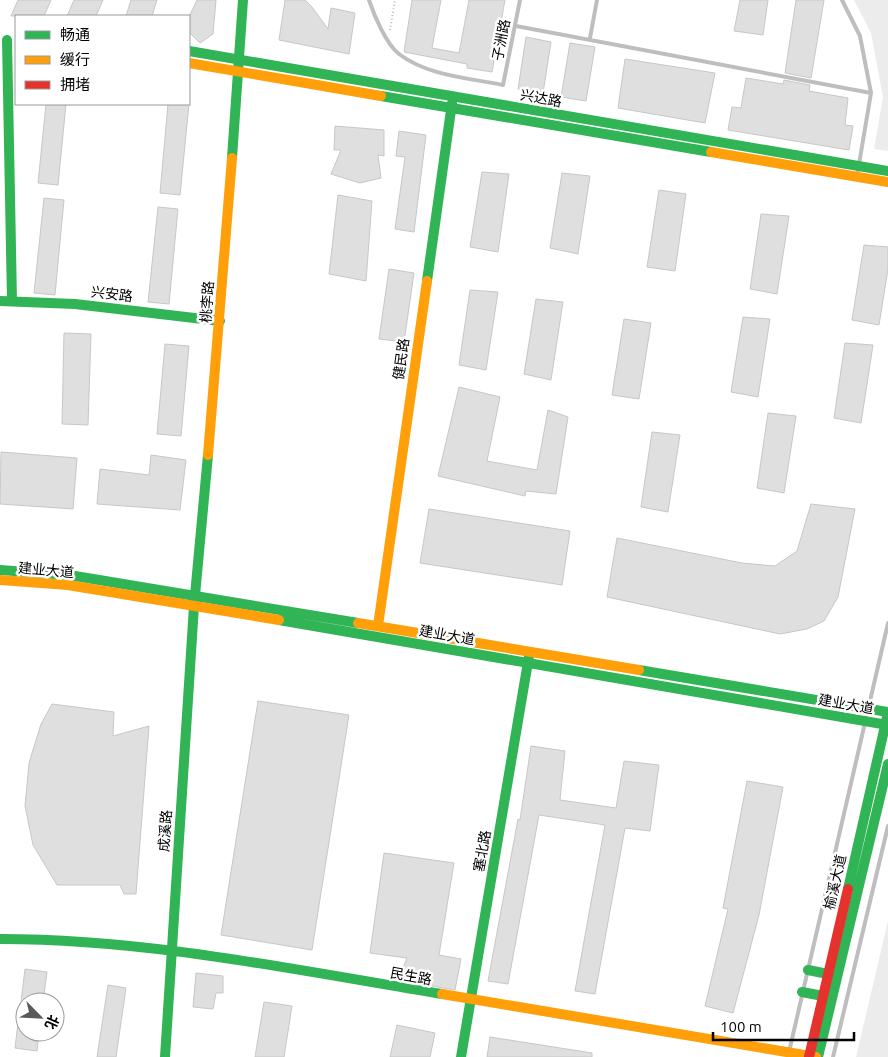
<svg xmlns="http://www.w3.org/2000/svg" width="888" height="1057" viewBox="0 0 888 1057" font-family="Ubuntu,'Noto Sans SC',sans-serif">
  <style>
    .green { fill: #ececec }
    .building { fill: #dfdfdf; stroke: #c7c7c7 }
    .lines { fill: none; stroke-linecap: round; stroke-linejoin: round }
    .path { stroke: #b9b9b9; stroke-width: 2; stroke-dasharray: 1 2.5; stroke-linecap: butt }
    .lane { stroke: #bebebe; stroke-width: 4 }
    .fast { stroke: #30b455; stroke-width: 10 }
    .slow { stroke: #ff9f0a; stroke-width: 10 }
    .jam { stroke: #e5322d; stroke-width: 10 }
    .labels { text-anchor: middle; stroke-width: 5; stroke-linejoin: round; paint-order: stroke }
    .street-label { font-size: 14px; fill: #000; stroke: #fff }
  </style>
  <rect width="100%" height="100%" fill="#fff"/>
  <!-- green -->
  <path class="green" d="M854 0H888V151L874 149 883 97 871 33Z
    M888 921V1057H856Z"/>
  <!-- building -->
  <path class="building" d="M18 0H51L44 16H11Z
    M74 0H103L96 16H67Z
    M131 0H157L152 16H126Z
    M197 0H216L213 34 200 43 189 32V17Z
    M285 0H305L312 7 328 29 331 8 355 13 349 54 279 40Z
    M412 0H441L432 48 459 53 469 0H505L492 72 467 68V64L404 52Z
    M740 0H768L763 35 734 31Z
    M796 0H824L811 78 785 73Z
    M526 37 551 42 543 93 518 89Z
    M570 43 595 47 586 101 561 97Z
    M625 59 715 73 705 123 618 108Z
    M746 78 783 84 784 80 810 85 809 91 848 98 845 125 853 126 849 150 728 130 732 107 741 108Z
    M46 104H66L58 185 38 183Z
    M168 104H189L180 195 160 193Z
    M335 126 384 130V156L378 155 381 178 360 183 331 174 341 150H334Z
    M399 131 426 135 414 232 395 229 405 157 396 156Z
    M482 172 509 174 498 252 470 247Z
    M562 173 590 176 578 254 550 248Z
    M659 190 686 194 675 271 647 267Z
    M338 195 372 201 366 281 329 274Z
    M44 198 64 200 55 295 34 293Z
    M158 207 178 209 169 304 148 302Z
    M761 214 789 216 777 294 750 289Z
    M864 245 888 247V269L879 325 852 320Z
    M389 269 414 273 404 342 379 339Z
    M470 290 498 292 486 370 459 365Z
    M536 299 563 302 551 380 524 374Z
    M743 317 770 319 758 397 731 392Z
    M624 319 651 323 639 399 612 395Z
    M64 333 91 334 88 425 62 424Z
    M845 343 873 345 861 423 834 418Z
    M165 344 189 346 181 436 157 434Z
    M459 387 500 397 487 461 537 470 548 410 568 417 556 494 526 491 525 496 438 476Z
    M768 413 796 416 784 493 757 488Z
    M652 432 680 435 668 512 641 507Z
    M1 452 77 458 73 509 0 504Z
    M151 455 186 460 180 510 97 504 100 469 149 475Z
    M811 504 855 509 838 597 824 621 807 629 780 634 607 597 617 538 742 563 775 566 797 551Z
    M429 509 570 531 562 585 420 563Z
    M258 701 349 715 312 950 221 935Z
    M52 704 114 712 113 736 149 726 136 894H124L120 885H57L33 845 25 806 29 763 41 724Z
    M531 746 565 751 560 800 616 808 624 761 659 765 650 831 625 828 595 994 575 991 605 825 539 815 508 984 488 981 518 819 520 820Z
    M747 781 783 787 759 915 733 1013 705 1006 728 909 723 908Z
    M384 853 454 863 439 955 461 959 455 990 398 980 407 958 370 953Z
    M25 969 47 972 43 1002H21Z
    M196 973 223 976V993H216L213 1009 193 1007Z
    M108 985 126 988 116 1057H97Z
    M264 1002 292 1006 284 1057H255Z
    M20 1006 25 1007V1032H39L37 1051 15 1048Z
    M397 1025 435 1033 430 1057H390Z
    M490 1037 592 1053V1057H487Z"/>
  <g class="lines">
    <!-- path -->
    <path class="path" d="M390 30 395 0"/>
    <!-- lane -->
    <path class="lane" d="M369 0C374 15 386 44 399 54 428 76 469 78 503 85L520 0
      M842 0 860 36 871 93 857 176
      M516 26 871 93
      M590 38 597 0
      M789 1052 888 623
      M833 1057 888 826"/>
    <!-- fast -->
    <path class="fast" d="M7 40 12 301
      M189 51 888 171
      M381 96 711 152
      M232 158 243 0
      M427 281 452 103
      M0 301 75 304 220 321
      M0 570 69 575 358 623
      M279 620 888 725
      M639 670 888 712
      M848 889 887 717
      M0 939C149 939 295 970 442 994
      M808 970 828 974
      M802 992 823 996
      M165 1057 194 606 208 455
      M461 1057 529 656
      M818 1057 888 764"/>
    <!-- slow -->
    <path class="slow" d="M189 63 381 96
      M711 152 888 182
      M208 455 232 158
      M0 580 68 585 279 620
      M358 623 639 670
      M378 626 427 281
      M442 994 816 1057"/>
    <!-- jam -->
    <path class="jam" d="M809 1057 848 889"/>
  </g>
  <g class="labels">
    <!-- street labels -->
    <g class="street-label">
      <text transform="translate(501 40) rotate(-79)" y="5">子洲路</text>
      <text transform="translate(541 98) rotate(10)" y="5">兴达路</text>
      <text transform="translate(112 294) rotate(7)" y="5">兴安路</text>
      <text transform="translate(207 302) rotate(-86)" y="5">桃李路</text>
      <text transform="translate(401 359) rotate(-82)" y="5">健民路</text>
      <text transform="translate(46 570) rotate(5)" y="5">建业大道</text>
      <text transform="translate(447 635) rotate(10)" y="5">建业大道</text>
      <text transform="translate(846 704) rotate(10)" y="5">建业大道</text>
      <text transform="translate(165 831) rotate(-86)" y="5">成溪路</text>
      <text transform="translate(482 851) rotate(-80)" y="5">塞北路</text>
      <text transform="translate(835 882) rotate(-77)" y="5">榆溪大道</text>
      <text transform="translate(411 976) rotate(10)" y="5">民生路</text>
    </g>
  </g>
  <!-- legend -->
  <rect x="15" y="15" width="175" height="90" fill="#ffffff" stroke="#999999"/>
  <rect x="25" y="31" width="25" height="8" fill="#30b455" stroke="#999999"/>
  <text x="60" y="40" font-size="15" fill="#000000">畅通</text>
  <rect x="25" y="56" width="25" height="8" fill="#ff9f0a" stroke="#999999"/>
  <text x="60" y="65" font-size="15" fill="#000000">缓行</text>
  <rect x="25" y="81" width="25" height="8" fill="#e5322d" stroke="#999999"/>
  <text x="60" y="90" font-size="15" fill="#000000">拥堵</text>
  <!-- north arrow -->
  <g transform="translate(40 1017) rotate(114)"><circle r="24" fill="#ffffff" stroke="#999999"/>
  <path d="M0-4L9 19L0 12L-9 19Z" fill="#595959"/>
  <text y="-8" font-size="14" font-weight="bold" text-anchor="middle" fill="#000000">北</text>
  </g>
  <!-- scale -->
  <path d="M713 1032v8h141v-8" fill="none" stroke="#000000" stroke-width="2.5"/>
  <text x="720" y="1032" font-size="15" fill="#000000" stroke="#ffffff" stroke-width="4" paint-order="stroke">100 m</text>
</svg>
